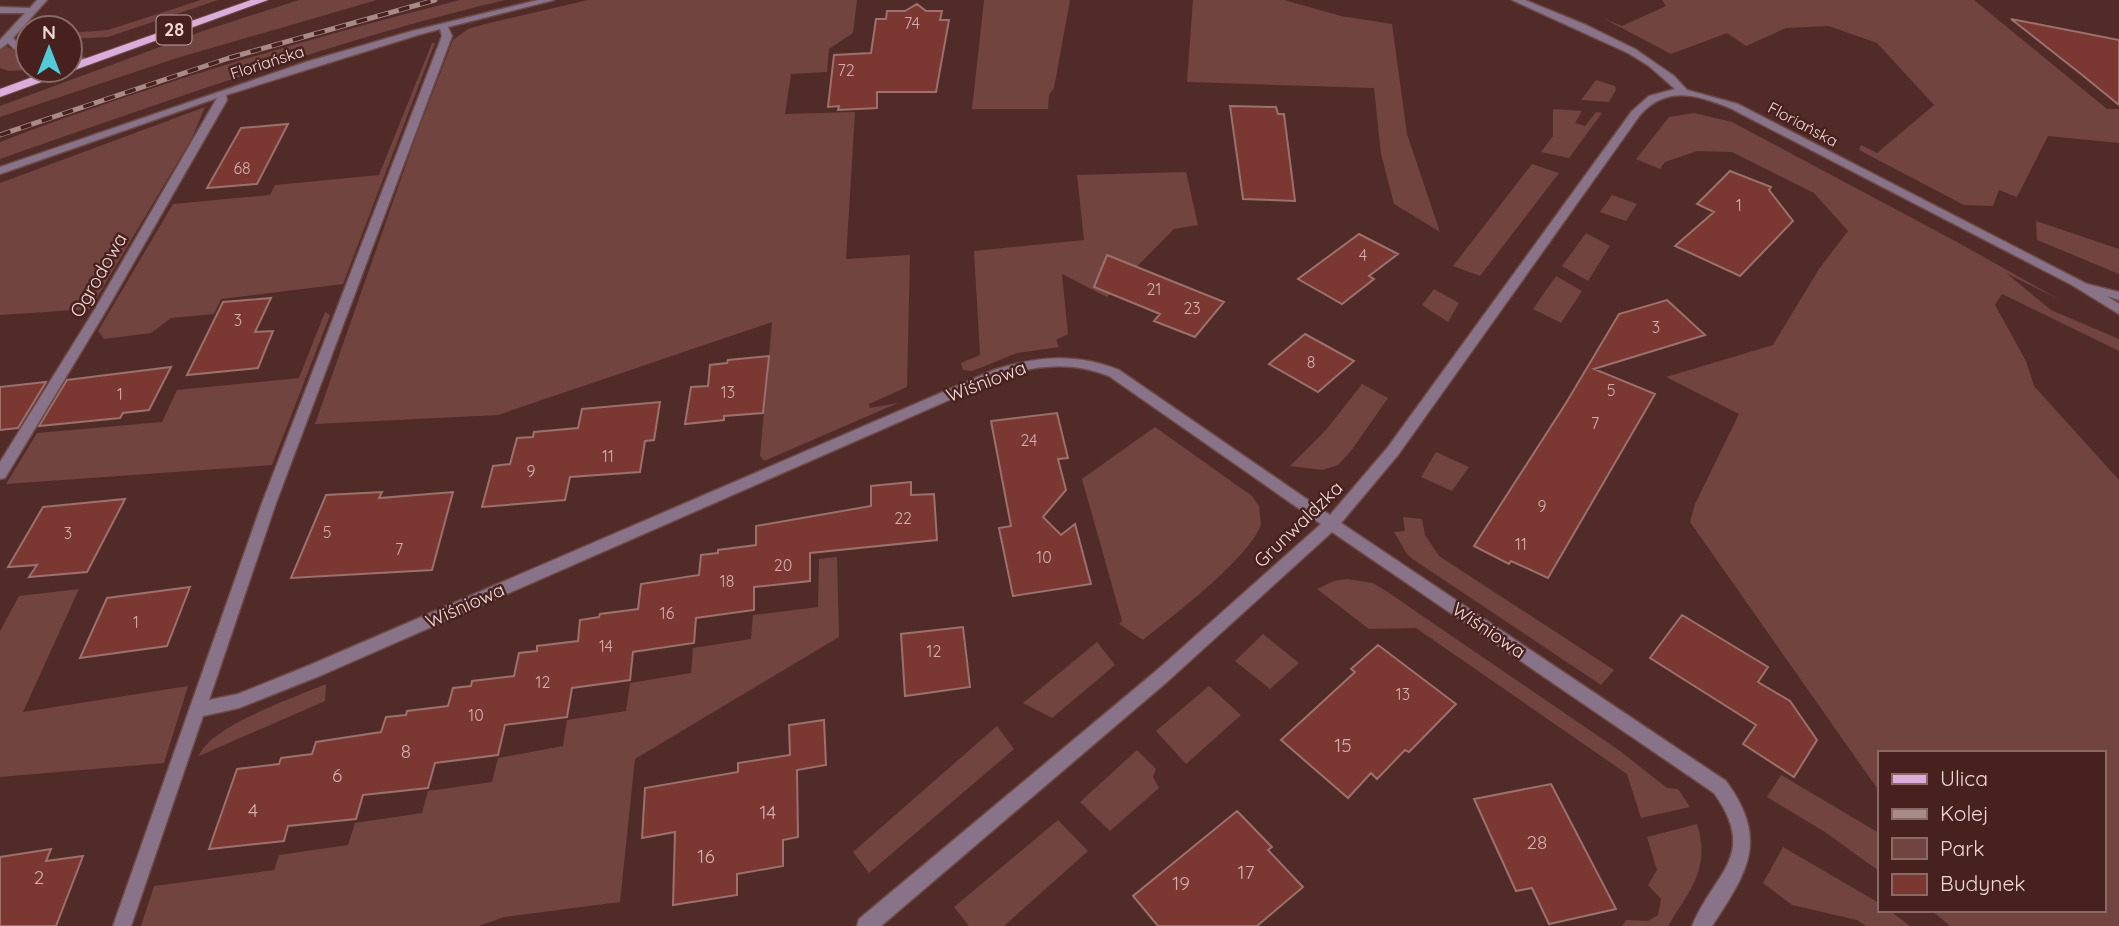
<svg xmlns="http://www.w3.org/2000/svg" width="2119" height="926" viewBox="0 0 2119 926" font-family="Quicksand,sans-serif">
  <style>
    .green { fill: #724440 }
    .building { fill: #7b3833; stroke: #9c706b; stroke-width: 2 }
    .lines { fill: none; stroke-linecap: round; stroke-linejoin: round }
    .minor-casing { stroke: #6e4a47; stroke-width: 3 }
    .primary-casing { stroke: #6e4a47; stroke-width: 2 }
    .minor { fill: #897389; fill-rule: evenodd }
    .primary { fill: #daaddb; fill-rule: evenodd }
    .rail-casing { stroke: #a98a87; stroke-width: 5 }
    .rail { stroke: #46211e; stroke-width: 3.5; stroke-dasharray: 11; stroke-linecap: butt }
    .labels { text-anchor: middle; stroke-width: 5; stroke-linejoin: round; paint-order: stroke }
    .number-label { font-size: 16px; fill: #d3afac }
    .far-street-label { font-size: 16px; fill: #f0d7d4; stroke: #46211e }
    .shield { fill: #46211e; stroke: #bda09d; stroke-width: 2 }
    .shield-label { font-size: 18px; font-weight: bold; fill: #f0d7d4 }
    .street-label { font-size: 19px; fill: #f0d7d4; stroke: #46211e }
    .near-number-label { font-size: 19px; fill: #d3afac }
  </style>
  <rect width="100%" height="100%" fill="#512b28"/>
  <!-- green -->
  <path class="green" d="M201 0H218L108 37 70 39V33L108 30Z
    M299 0H377L177 58 0 117V106L206 30Z
    M460 0H505C333 41 167 101 0 159V142C150 85 305 39 460 0Z
    M588 0H857L853 33 829 49 827 72 791 74 785 114 855 112 846 259 910 255 907 387 869 404 870 408 898 403 764 461 760 456 772 322 498 415 315 424 416 136 453 40 468 29 485 24Z
    M984 0H1070L1054 88 1049 95 1048 109H972Z
    M1193 0H1284L1341 16 1392 24 1407 134 1440 232 1394 204 1381 154 1374 88 1187 82Z
    M1662 0H1974L2107 109H2119V143L2048 136 2017 197 1999 190 1993 206 1964 205 1859 150 1861 145 1877 153 1934 105 1877 43 1829 26 1786 28 1746 46 1727 33 1671 54 1601 17 1622 26 1666 6Z
    M432 43H435L343 284 221 299 214 314 171 318 151 333 104 339 98 331 173 204 270 195 275 185 379 175Z
    M4 45 28 58V70L9 71 0 68V49Z
    M1596 80 1615 86 1616 90 1609 102 1581 100Z
    M205 107 192 138 90 309 0 315V183Z
    M1553 109 1582 111 1575 123 1585 126 1596 112 1602 113 1569 158 1541 152 1553 136Z
    M1694 113 1732 122 1957 242 2062 301 2006 273 2051 310 2119 339V351L2002 294 1995 305 2026 361 2034 386 2119 480V926H1950L1931 910H2103V753H1879V791L1690 522 1695 504 1739 414 1666 377 1773 345 1819 269 1848 231 1814 193 1732 152 1697 151 1665 162 1660 169 1636 159 1669 117Z
    M1532 164 1559 173 1480 276 1453 266Z
    M1186 172 1198 225 1174 229 1107 297 1062 274 1068 334 1056 340 1059 347 1017 353 972 371 963 370 961 363 980 355 974 251 1084 240 1077 175Z
    M1612 195 1637 204 1626 221 1600 212Z
    M2036 221 2119 249V274L2037 240Z
    M1586 233 1610 246 1588 281 1562 266Z
    M1556 276 1582 291 1561 323 1533 309Z
    M1434 289 1459 303 1448 322 1422 305Z
    M325 312 330 315 272 465 6 484 37 433 162 422 177 390 299 378Z
    M1362 384 1388 398 1351 451 1338 465 1322 470 1290 466 1326 430Z
    M1155 427 1252 496 1259 506 1261 525C1246 561 1174 615 1143 640L1119 624 1122 621 1082 479Z
    M1436 452 1469 467 1452 491 1421 477Z
    M1403 517 1422 519 1425 535 1439 556 1614 670 1601 685 1414 560 1407 554 1394 532 1405 531Z
    M837 557 839 637 635 759 620 902 504 917 479 926H141L154 886 274 870 279 855 348 845 355 823 422 813 428 791 492 782 498 758 563 746 567 720 626 711 630 683 691 673 693 648 751 639 753 615 818 607 819 559Z
    M1347 579 1373 583 1386 591 1620 751 1667 788 1678 789 1690 807 1641 818 1627 774 1416 628 1369 629 1317 589 1334 581Z
    M79 589 23 712 188 686 164 763 0 777V631L19 596Z
    M1263 634 1299 663 1270 689 1235 661Z
    M1097 642 1115 665 1052 718 1023 703Z
    M326 684 325 701 199 756C210 726 296 697 326 684Z
    M1209 686 1241 715 1186 764 1156 731Z
    M997 726 1014 749 869 873 853 852Z
    M1137 750 1156 769 1153 777 1159 788 1110 831 1080 802Z
    M1781 775 1879 833V871L1825 832 1767 797Z
    M1058 820 1088 851 1004 926H969L954 907Z
    M1697 824C1711 868 1690 890 1668 926H1622L1626 920 1648 921 1658 915 1661 899 1648 885 1657 870 1647 837Z
    M1783 847 1879 903V910H1889L1910 926H1866L1857 920 1792 905 1763 883Z"/>
  <!-- building -->
  <path class="building" d="M917 4 926 11H942L940 20H949L936 92H877V108L838 110 839 106 828 107 834 55 871 53 876 19H886L887 11H905Z
    M2011 19 2119 40V105L2081 74Z
    M1230 106 1276 107 1278 114H1284L1295 201 1243 199Z
    M288 124 257 184 207 188 241 128Z
    M1730 171 1771 187 1769 190 1793 221 1740 276 1675 246 1714 212 1697 204Z
    M1359 234 1398 254 1369 276 1374 279 1342 304 1298 279Z
    M1107 255 1224 302 1195 337 1154 321 1160 314 1094 287Z
    M271 298 255 332 273 331 258 368 187 375 223 302Z
    M1667 300 1705 335 1594 369 1655 394 1548 578 1511 561 1509 564 1474 546 1566 403 1619 314Z
    M1305 334 1354 361 1318 392 1269 364Z
    M769 356 763 413 724 416V420L685 424 691 387 708 386 710 365 727 363 728 360Z
    M171 367 149 410 123 413 120 418 39 426 67 380Z
    M46 382 18 428 0 430V387Z
    M660 402 654 440 645 441 640 472 570 477 565 500 482 507 493 466 510 464 517 438 533 437 534 432 578 428 582 409Z
    M1057 413 1068 458 1058 459 1066 490 1043 517 1061 535 1075 524 1091 584 1013 596 999 528 1011 526 991 421Z
    M911 482V495L934 494 937 540 810 553V581L754 587V610L696 618 694 643 633 652 630 680 572 688 567 717 505 725 498 755 435 763 428 788 363 795 356 819 288 826 284 841 209 849 237 769 279 764 281 758 312 754 316 742 381 732 386 717 406 715 407 711 448 706 453 688 471 686 472 681 514 676 519 653 537 651V646L578 641 580 620 599 617 600 614 638 609 641 584 699 575 701 555 718 553V550L756 545V526L871 506V486Z
    M382 492 379 498 453 492 432 570 291 578 326 495Z
    M125 499 87 572 29 577 37 565 8 567 43 507Z
    M190 587 167 646 80 658 107 598Z
    M1682 615 1768 667 1758 682 1790 701 1817 740 1794 777 1743 744 1756 725 1650 658Z
    M963 627 970 687 905 696 901 634Z
    M1378 645 1456 704 1409 752 1405 750 1377 779 1371 773 1348 798 1281 740 1355 672 1351 669Z
    M824 720 826 765 797 770 798 837 783 840V866L737 874V895L673 905 675 832 642 838 645 788 738 772V763L790 755 789 725Z
    M1551 784 1616 909 1549 924 1532 888 1516 891 1474 799Z
    M1237 811 1272 847 1268 850 1303 887 1257 926H1158L1133 896Z
    M51 849 46 861 83 856 56 926H0V857Z"/>
  <g class="lines">
    <!-- minor casing -->
    <g class="minor-casing">
      <path id="minor" d="M37 0H47L13 38 20 45 28 46V52L14 49 8 43 0 49V40L25 13H0V7L30 8Z
        M538 0H554L448 27 452 36 276 503 209 700 238 694 310 665 994 370C1037 356 1076 353 1119 370L1330 515 1388 447 1632 111 1649 96 1675 89 1649 66 1628 53 1512 0H1525L1586 25 1635 49 1674 76 1687 90 1738 104 2087 284 2119 292V300L2107 296 2119 304V314L2072 285 1730 108C1696 95 1667 85 1640 115L1398 455 1341 523 1726 781C1769 840 1748 871 1712 926H1692C1714 872 1759 856 1714 793L1332 532 1168 681 881 926H857L859 919 1156 671 1321 524 1109 376C1074 362 1039 364 1004 376L322 675 239 708 203 716 131 926H113L262 503 442 36 440 29 418 35 226 95 227 100 107 309 5 478 0 479V462L95 309 217 98 0 174V167L306 62 412 31Z
        M70 55 90 60 92 62 87 65 70 61Z"/>
    </g>
    <!-- primary casing -->
    <g class="primary-casing">
      <path id="primary" d="M251 0H268L0 97V89L52 70H70V64Z"/>
    </g>
    <!-- minor -->
    <use href="#minor" class="minor"/>
    <!-- primary -->
    <use href="#primary" class="primary"/>
    <!-- rail casing -->
    <g class="rail-casing">
      <path id="rail" d="M0 135 229 58 435 0"/>
    </g>
    <!-- rail -->
    <use href="#rail" class="rail"/>
  </g>
  <g class="labels">
    <!-- number labels -->
    <g class="number-label">
      <text x="912" y="29">74</text>
      <text x="846" y="76">72</text>
      <text x="242" y="174">68</text>
      <text x="1739" y="211">1</text>
      <text x="1363" y="261">4</text>
      <text x="1154" y="295">21</text>
      <text x="1192" y="314">23</text>
      <text x="238" y="326">3</text>
      <text x="1656" y="333">3</text>
      <text x="1311" y="368">8</text>
      <text x="1611" y="396">5</text>
      <text x="728" y="398">13</text>
      <text x="120" y="400">1</text>
      <text x="1595" y="429">7</text>
      <text x="1029" y="446">24</text>
      <text x="608" y="462">11</text>
      <text x="531" y="477">9</text>
      <text x="1542" y="512">9</text>
      <text x="903" y="524">22</text>
      <text x="327" y="538">5</text>
      <text x="68" y="539">3</text>
      <text x="1521" y="550">11</text>
      <text x="399" y="555">7</text>
      <text x="1044" y="563">10</text>
      <text x="783" y="571">20</text>
      <text x="727" y="587">18</text>
      <text x="667" y="619">16</text>
      <text x="136" y="628">1</text>
      <text x="606" y="652">14</text>
      <text x="934" y="657">12</text>
      <text x="543" y="688">12</text>
      <text x="1403" y="700">13</text>
      <text x="476" y="721">10</text>
    </g>
    <!-- far-street labels -->
    <g class="far-street-label">
      <text transform="translate(267 62) rotate(-18)" y="6">Floriańska</text>
      <text transform="translate(1803 124) rotate(28)" y="6">Floriańska</text>
    </g>
    <!-- shield labels -->
    <rect class="shield" x="156.5" y="15.5" width="35" height="29" rx="5"/>
    <g class="shield-label">
      <text x="174" y="36">28</text>
    </g>
    <!-- street labels -->
    <g class="street-label">
      <text transform="translate(98 275) rotate(-60)" y="7">Ogrodowa</text>
      <text transform="translate(986 381) rotate(-21)" y="7">Wiśniowa</text>
      <text transform="translate(1298 524) rotate(-44)" y="7">Grunwaldzka</text>
      <text transform="translate(465 605) rotate(-24)" y="7">Wiśniowa</text>
      <text transform="translate(1489 630) rotate(34)" y="7">Wiśniowa</text>
    </g>
    <!-- near-number labels -->
    <g class="near-number-label">
      <text x="1343" y="752">15</text>
      <text x="406" y="758">8</text>
      <text x="337" y="782">6</text>
      <text x="253" y="817">4</text>
      <text x="768" y="819">14</text>
      <text x="1537" y="849">28</text>
      <text x="706" y="863">16</text>
      <text x="1246" y="879">17</text>
      <text x="39" y="884">2</text>
      <text x="1181" y="890">19</text>
    </g>
  </g>
  <!-- legend -->
  <rect x="1878" y="751" width="228" height="161" fill="#46211e" stroke="#8a6a67" stroke-width="2"/>
  <rect x="1892" y="774" width="35" height="10" fill="#daaddb" stroke="#8a6a67" stroke-width="2"/>
  <text x="1940" y="786" font-size="21" fill="#f0d7d4">Ulica</text>
  <rect x="1892" y="809" width="35" height="10" fill="#a98a87" stroke="#8a6a67" stroke-width="2"/>
  <text x="1940" y="821" font-size="21" fill="#f0d7d4">Kolej</text>
  <rect x="1892" y="838" width="35" height="21" fill="#724440" stroke="#8a6a67" stroke-width="2"/>
  <text x="1940" y="856" font-size="21" fill="#f0d7d4">Park</text>
  <rect x="1892" y="874" width="35" height="21" fill="#7b3833" stroke="#8a6a67" stroke-width="2"/>
  <text x="1940" y="891" font-size="21" fill="#f0d7d4">Budynek</text>
  <!-- north arrow -->
  <g transform="translate(49 49)"><circle r="33" fill="#46211e" stroke="#8a6a67" stroke-width="2"/>
  <path d="M0-5L12 26L0 18L-12 26Z" fill="#52cbd9"/>
  <text y="-10" font-size="19" font-weight="bold" text-anchor="middle" fill="#f0d7d4">N</text>
  </g>
</svg>
